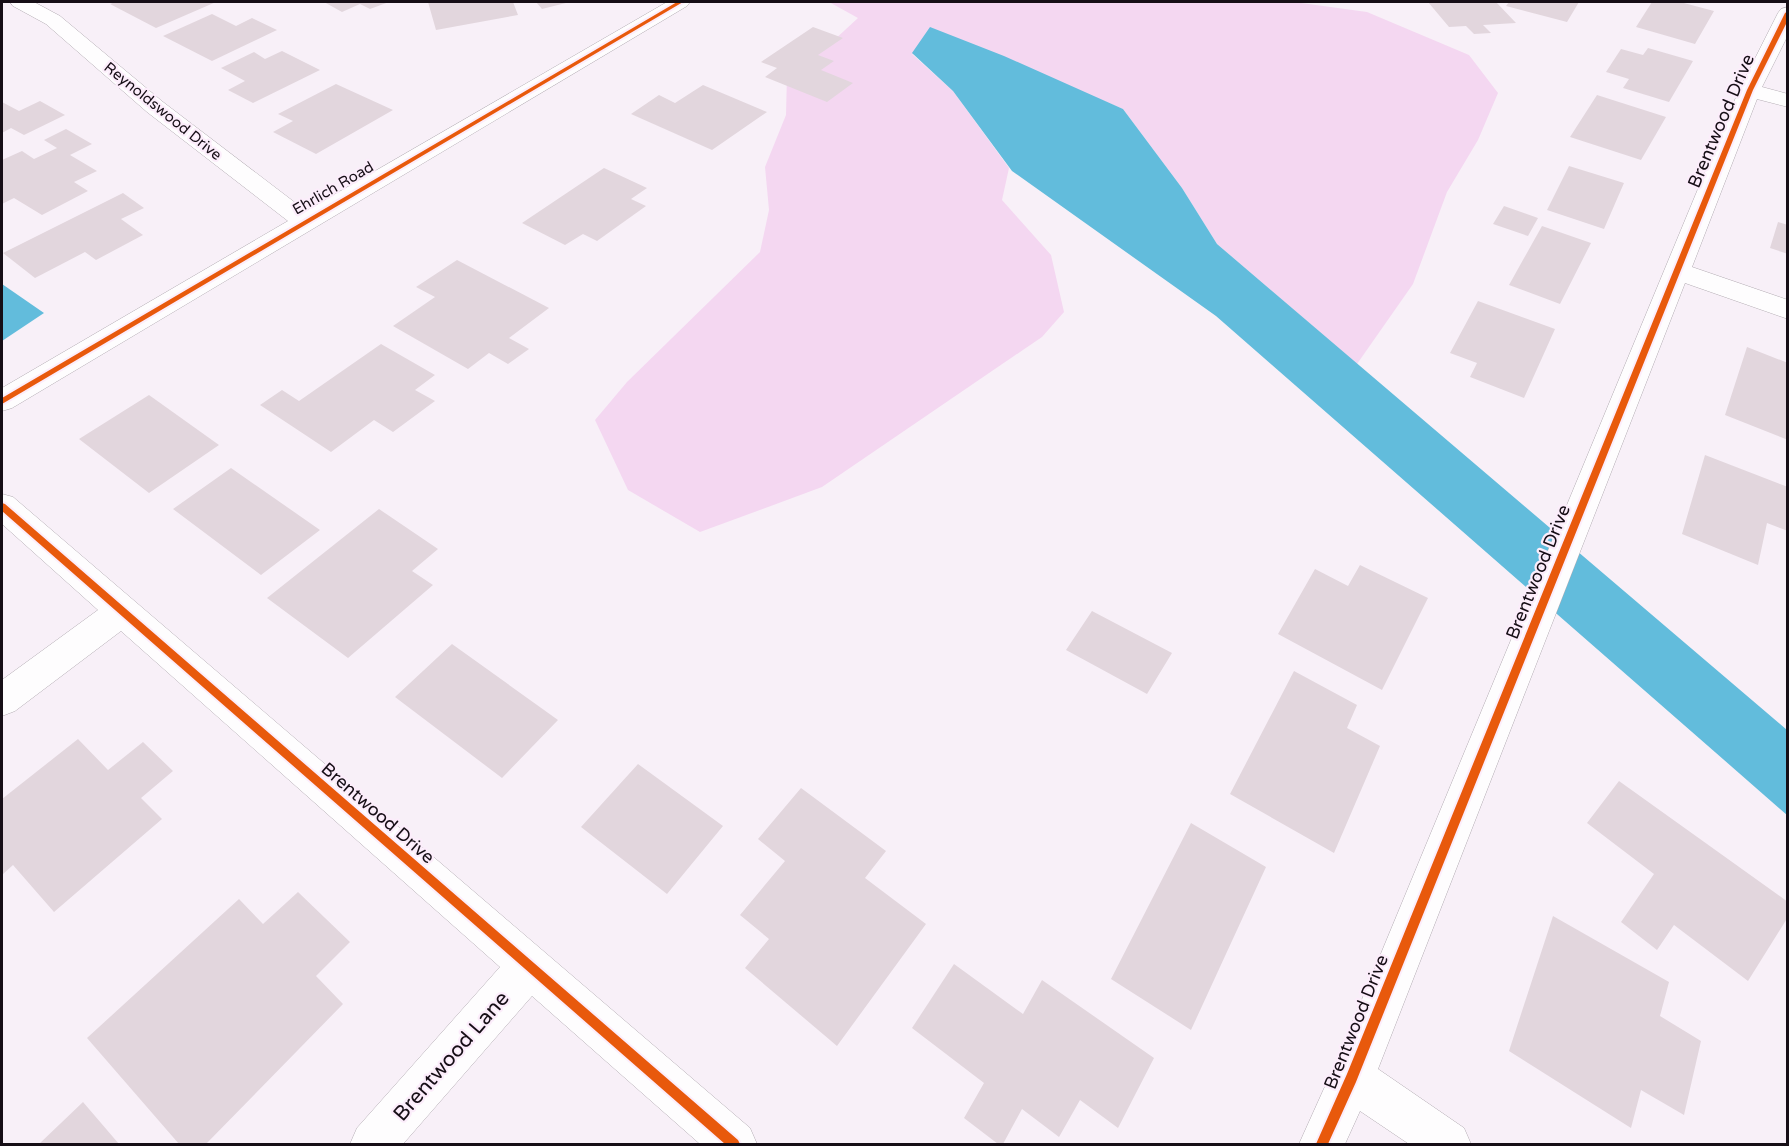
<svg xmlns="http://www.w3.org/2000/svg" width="1789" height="1146" viewBox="0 0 1789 1146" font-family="'Varela Round',sans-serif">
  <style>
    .green { fill: #f4d7f1 }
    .water { fill: #62bcdc }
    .building { fill: #e2d6dd }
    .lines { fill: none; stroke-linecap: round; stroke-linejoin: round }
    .minor-casing { stroke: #b2abb2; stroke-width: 1 }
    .minor { fill: #fefdfe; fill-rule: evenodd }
    .cycleway-casing { stroke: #fcedfb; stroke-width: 4 }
    .cycleway { fill: #e8590c; fill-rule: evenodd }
    .labels { text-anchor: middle; stroke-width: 4.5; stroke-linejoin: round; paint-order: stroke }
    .far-street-label { font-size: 15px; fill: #160e16; stroke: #fcedfb }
    .street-label { font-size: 18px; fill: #160e16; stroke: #fcedfb }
    .near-street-label { font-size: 21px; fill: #160e16; stroke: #fcedfb }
  </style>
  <rect width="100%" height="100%" fill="#f8f0f8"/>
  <!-- green -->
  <path class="green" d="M829 2H1294L1367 12 1469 55 1498 93 1478 140 1447 192 1413 284 1357 364 1217 244 1182 188 1123 109 1073 88 912 54 953 91 1009 168 1002 200 1051 255 1064 312 1042 337 822 487 700 532 628 490 595 420 627 382 760 252 769 210 765 167 786 115 787 75 832 42 858 18Z"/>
  <!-- water -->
  <path class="water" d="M930 27 1004 56 1123 109 1182 188 1217 244 1787 730V815L1216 316 1012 171 953 91 912 53Z
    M2 284 44 313 2 341Z"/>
  <!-- building -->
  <path class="building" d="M115 2H216L156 28 110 4Z
    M324 2H389L370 9 360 4 342 12Z
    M428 2H513L518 15 436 30Z
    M536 2H570L542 9Z
    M1428 2H1496L1516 23 1483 25 1491 33 1474 34 1466 26 1449 27Z
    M1509 2H1579L1567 22 1506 6Z
    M1652 2H1680L1714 11 1695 44 1636 27Z
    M212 14 236 26 252 18 277 30 212 61 163 36Z
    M813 27 843 38 818 55 834 61 821 70 853 83 827 102 765 77 777 68 761 62Z
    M1648 48 1693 61 1669 102 1623 88 1629 79 1606 72 1621 49 1643 55Z
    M282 51 320 70 253 103 228 90 245 81 221 68 254 52 265 59Z
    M336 84 393 110 316 154 273 132 293 121 278 114Z
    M703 85 767 112 712 150 631 114 659 95 675 103Z
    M1597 95 1666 117 1641 160 1570 137Z
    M40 101 65 115 24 135 11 128 2 133V102L19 111Z
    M66 129 92 144 70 155 97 171 74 182 88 191 42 215 14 198 2 204V160L22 151 34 159 57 148 44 140Z
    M1569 166 1624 183 1604 229 1547 210Z
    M604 168 647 188 631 199 646 206 597 241 583 234 565 245 522 223Z
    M123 193 144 208 121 219 143 235 96 260 85 252 35 278 3 253Z
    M1504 206 1538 218 1528 236 1493 224Z
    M1778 222 1788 225V254L1770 248Z
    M1542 226 1591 243 1560 304 1509 285Z
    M457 260 549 308 509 338 529 349 508 364 489 353 468 369 393 326 435 297 416 287Z
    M1478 301 1555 329 1524 398 1470 377 1477 363 1450 353Z
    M381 344 435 375 415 390 435 401 393 432 374 420 331 452 260 405 282 390 299 401Z
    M1747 347 1788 363V440L1725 415Z
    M149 395 219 445 149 493 79 439Z
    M1705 455 1788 487V531L1767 523 1758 565 1682 534Z
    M231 468 320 530 261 575 173 509Z
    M379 509 438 549 412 571 433 585 348 658 267 598Z
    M1360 565 1428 598 1382 690 1278 634 1315 569 1348 586Z
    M1092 611 1172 653 1147 694 1066 650Z
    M452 644 558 720 502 778 395 697Z
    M1294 671 1357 705 1347 728 1380 746 1334 853 1230 794Z
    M78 739 108 770 143 742 173 771 141 798 162 819 54 912 13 865 2 875V799Z
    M638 764 723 826 667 894 581 827Z
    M1619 781 1788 902V917L1748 981 1674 925 1657 950 1621 922 1654 874 1587 823Z
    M801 788 886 851 865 878 926 924 837 1046 745 968 769 939 740 915 785 861 758 839Z
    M1191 823 1266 867 1191 1030 1111 979Z
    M298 892 350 942 316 976 343 1004 206 1144H179L87 1038 239 899 263 924Z
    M1553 916 1669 982 1660 1016 1701 1041 1684 1115 1641 1090 1631 1128 1509 1051Z
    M954 964 1023 1014 1042 980 1154 1058 1118 1128 1080 1100 1059 1137 1022 1109 1003 1144H998L964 1118 984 1083 912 1028Z
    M83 1102 119 1144H39Z"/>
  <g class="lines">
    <!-- minor casing -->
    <g class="minor-casing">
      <path id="minor" d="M10 2H34L60 16 163 102 306 211 667 2H690L687 6 12 408 2 411V388L288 221 147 112 46 24 13 6Z
        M1788 7V35L1762 87 1788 94V107L1757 99 1692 267 1788 300V319L1685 283 1378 1069 1464 1128 1471 1144H1409L1360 1111 1345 1144H1299L1336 1062 1739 90 1778 13 1781 9Z
        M2 494 13 497 750 1128 757 1144H700L532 996 403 1144H350L357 1128 500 967 121 631 15 711 2 716V680L98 610 2 524Z"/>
    </g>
    <!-- minor -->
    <use href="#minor" class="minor"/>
    <!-- cycleway casing -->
    <g class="cycleway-casing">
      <path id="cycleway" d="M677 2H683L2 404V398Z
        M1788 11V20L1753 90 1356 1082 1328 1144H1316L1347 1074 1747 90 1785 13Z
        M2 503 5 504 738 1140 740 1144H725L2 511Z"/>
    </g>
    <!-- cycleway -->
    <use href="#cycleway" class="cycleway"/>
  </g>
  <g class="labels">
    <!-- far-street labels -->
    <g class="far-street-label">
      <text transform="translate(163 111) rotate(39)" y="5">Reynoldswood Drive</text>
      <text transform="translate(333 188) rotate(-30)" y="5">Ehrlich Road</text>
    </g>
    <!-- street labels -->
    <g class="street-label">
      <text transform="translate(1721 121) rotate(-67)" y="6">Brentwood Drive</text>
      <text transform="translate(1538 572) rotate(-68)" y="6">Brentwood Drive</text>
      <text transform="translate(378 813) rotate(41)" y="6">Brentwood Drive</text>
      <text transform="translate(1356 1022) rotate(-68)" y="6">Brentwood Drive</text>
    </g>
    <!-- near-street labels -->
    <g class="near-street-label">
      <text transform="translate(451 1056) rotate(-49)" y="7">Brentwood Lane</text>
    </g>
  </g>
  <!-- border -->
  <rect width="1789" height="1146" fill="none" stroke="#160e16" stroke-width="6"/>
</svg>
